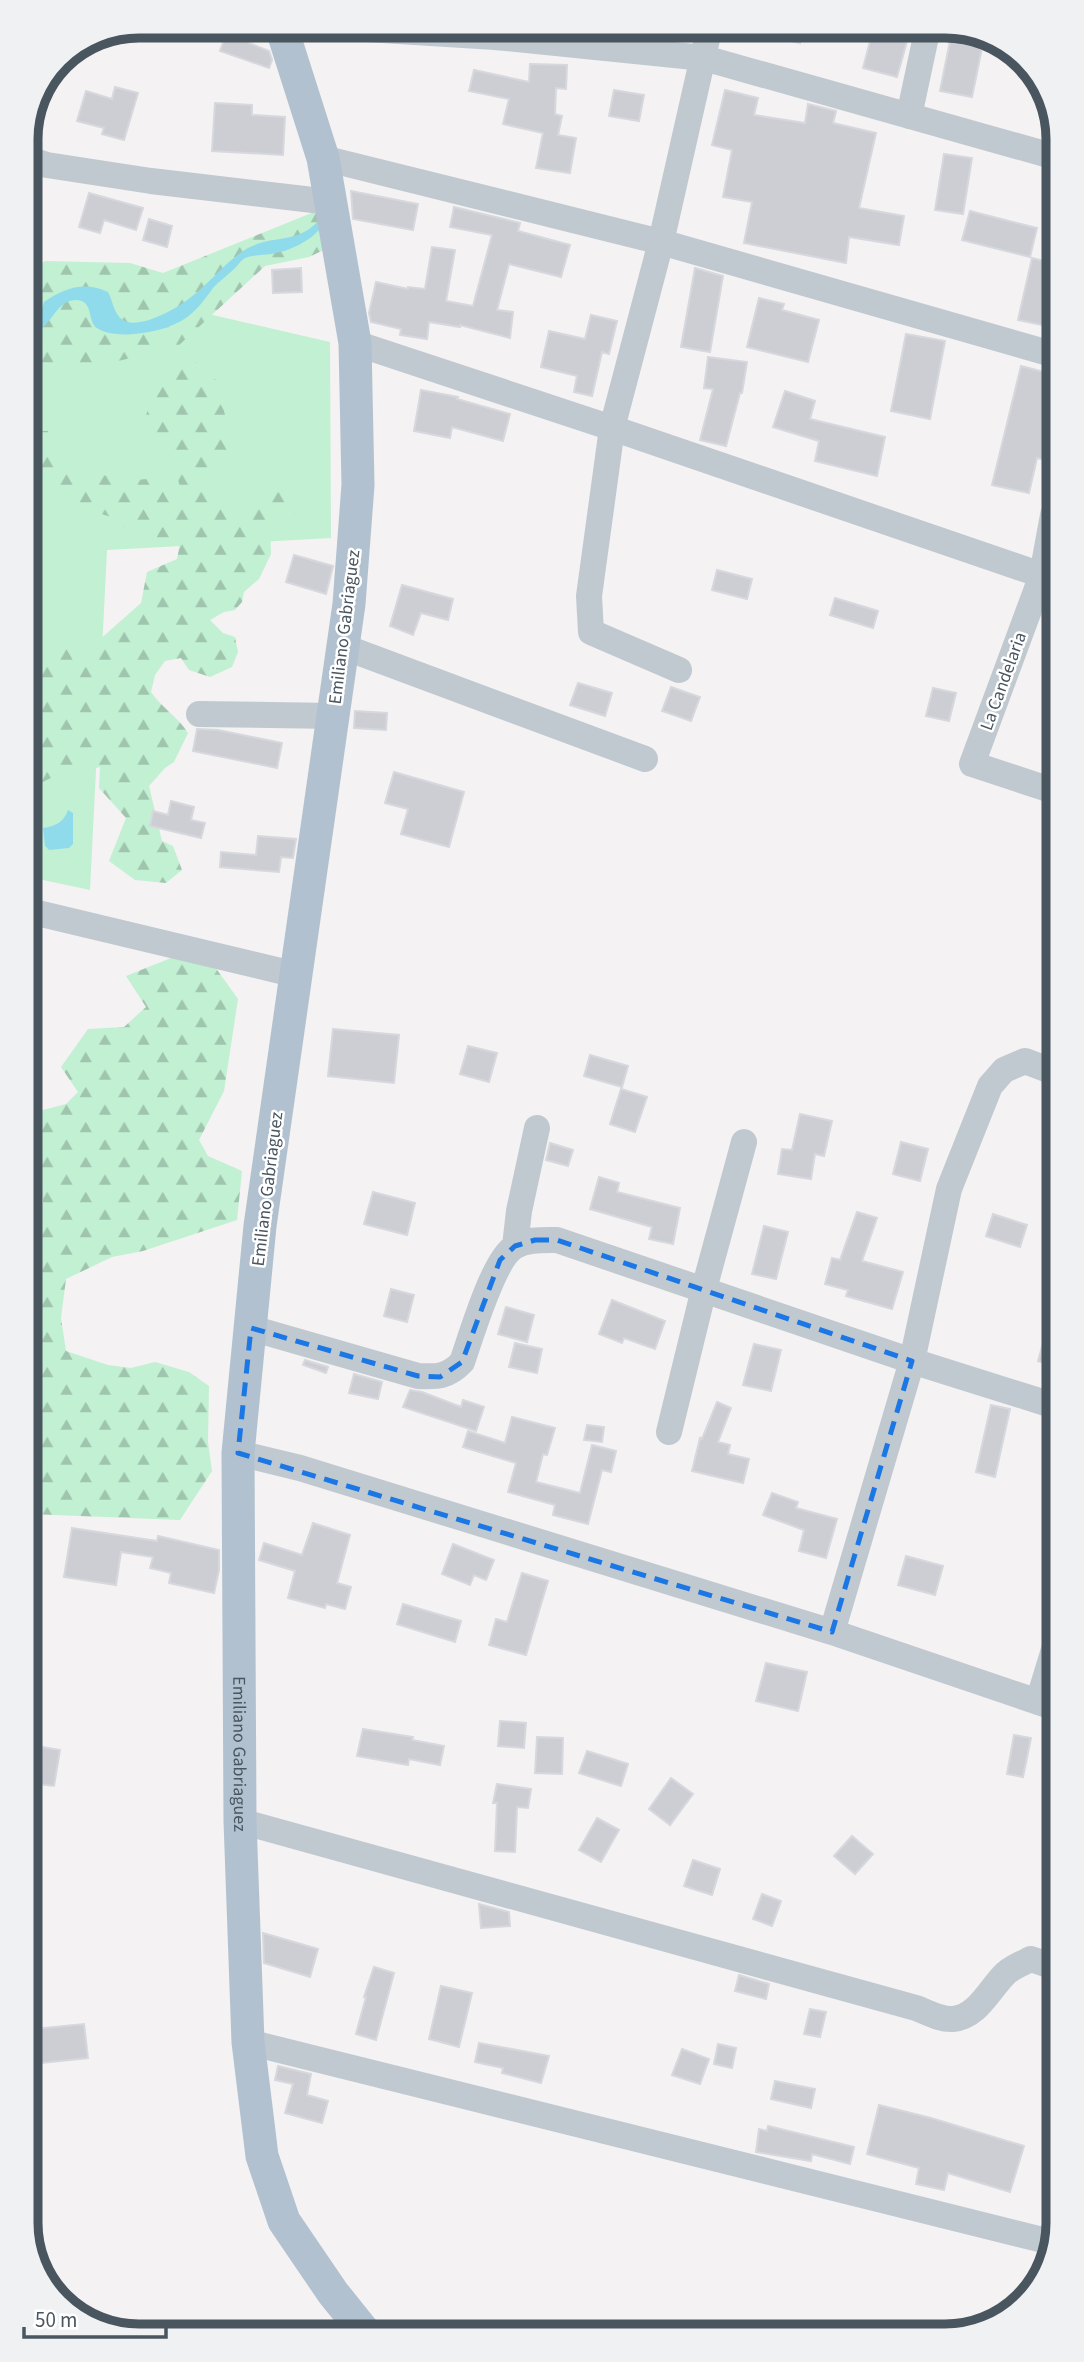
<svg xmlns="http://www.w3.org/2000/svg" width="1084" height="2362" viewBox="0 0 1084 2362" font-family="'Source Sans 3',sans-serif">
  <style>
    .green { fill: #c2f0d2 }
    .forest { fill: url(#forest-firs) }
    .water { fill: #8fdbec }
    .building { fill: #ccced4; stroke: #d6d8dd; stroke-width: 2 }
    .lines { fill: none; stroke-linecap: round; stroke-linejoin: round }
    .minor { stroke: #c0c9d0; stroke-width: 26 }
    .major { stroke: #b2c1cf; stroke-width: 33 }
    .marked { fill: none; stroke: #1b77e4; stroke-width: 5; stroke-dasharray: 14 9; stroke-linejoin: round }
    .labels { text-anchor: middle; stroke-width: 5; stroke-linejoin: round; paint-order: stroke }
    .street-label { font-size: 18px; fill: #49555f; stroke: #fff }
    .rim { fill: none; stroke: #49555f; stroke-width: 9 }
  </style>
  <defs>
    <pattern id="forest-firs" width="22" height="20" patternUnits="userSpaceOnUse" patternTransform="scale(1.75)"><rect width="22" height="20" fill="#c2f0d2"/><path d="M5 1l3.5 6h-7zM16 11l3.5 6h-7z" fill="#a0c5ae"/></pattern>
  </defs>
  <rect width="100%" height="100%" fill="#f4f2f2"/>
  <!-- green -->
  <path class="green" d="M27 272 330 342 331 538 107 550 90 890 29 877Z"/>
  <!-- forest -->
  <path class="forest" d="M319 210 326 249 309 257 265 266 177 347 114 362 33 366 27 374V272L45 261 130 263 163 273Z
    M183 362H196L216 380 225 415 227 454 207 487 215 503C247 515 252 512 272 486L293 489 295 514 270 524 271 554 259 579 244 592 242 602 235 610 224 612 210 620 223 633 235 637 238 652 232 667 210 677 189 670 181 658 165 661 155 675 151 692C162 708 178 717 188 733L174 762 165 768 149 786 162 841 173 846 182 870 166 883 135 880 109 861 126 818 99 788 100 767 51 778 28 789V661L65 648 82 646 98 641 141 603 147 572 177 559 180 544 159 541 128 530 111 517 89 510 27 479V431H48L53 451 60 462 124 481 147 479 156 487 175 499 183 497C176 472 167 436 144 421L162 370Z
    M205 953 238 999 224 1091 199 1140 208 1156 242 1171 237 1220 143 1251 112 1257 66 1279 61 1318 66 1351 108 1365 131 1368 155 1362 189 1372 209 1386 208 1442 212 1471 180 1520 30 1514V1230L43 1201 29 1134V1104L39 1111 66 1104 78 1092 61 1067 88 1029 124 1027 146 1007 126 976 171 958Z"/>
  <!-- water -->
  <path class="water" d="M320 219 322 227C309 242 290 251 271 254 263 255 251 255 245 258 240 261 237 267 233 270 227 276 219 281 213 288 203 302 192 317 175 324 157 333 114 340 97 328 87 322 94 301 77 300 59 299 53 320 41 329 37 332 32 334 27 336V328L31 329 37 325 44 302C65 288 84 281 108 292 113 301 114 315 123 320 130 325 141 322 149 320 172 312 190 300 207 283 220 271 232 257 248 248 274 234 298 245 320 219Z
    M68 810 73 813V844L69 848 49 850 45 846 43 828C56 826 64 822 68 810Z"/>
  <!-- building -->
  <path class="building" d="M229 26H255L249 43 269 51 272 60 269 68 220 51Z
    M754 26H804L800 43 754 33Z
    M874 26 911 27 897 77 863 68Z
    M951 36 983 43 972 97 940 91Z
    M530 64 567 65 566 89 556 88 555 114 562 116 558 135 576 138 570 173 536 168 543 133 503 124 509 99 469 91 474 70 529 82Z
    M115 87 138 93 124 140 102 134 104 128 77 121 86 91 112 99Z
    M614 90 644 95 639 121 609 116Z
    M725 90 758 98 754 115 805 123 808 104 836 111 833 123 876 133 859 208 904 216 899 245 849 237 846 263 744 243 752 202 723 197 732 150 712 145Z
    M215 103 252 105V115L285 117 283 155 212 151Z
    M944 154 972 158 963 214 935 210Z
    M351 191 418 204 413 230 353 219Z
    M89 193 143 208 136 230 104 220 100 233 79 227Z
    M454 207 520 223 518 231 570 245 561 277 509 264 497 310 513 312 510 338 460 325V327L429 322 427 339 400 335 401 329 371 322 369 313 376 282 408 289V287L425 289 432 247 455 250 446 301 473 306 492 235 450 227Z
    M970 211 1037 228 1030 257 962 240Z
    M149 219 172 226 167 247 143 240Z
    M1032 258 1052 263V327L1018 320Z
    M301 268 302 292 273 293 272 270Z
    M695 268 723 276 710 352 681 347Z
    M759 298 784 304 782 310 819 320 808 362 747 347Z
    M591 315 617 321 609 354 602 352 592 396 574 392 577 376 541 367 549 331 585 339Z
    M906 334 945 341 930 419 891 411Z
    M708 357 747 362 742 393H740L726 446 700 440 713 389 704 388Z
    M1021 366 1052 374V390L1048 406 1051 407 1048 421 1053 422V425L1043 459 1037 458 1029 493 992 485Z
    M421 390 458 397 457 399 510 414 503 441 452 427 450 438 414 431Z
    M785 391 815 401 810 419 885 437 877 476 815 461 819 441 773 427Z
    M294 555 333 566 326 594 286 582Z
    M717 570 752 579 747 599 712 590Z
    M402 585 453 599 448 620 421 613 413 635 390 626Z
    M835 598 878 611 873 628 830 615Z
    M578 683 612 693 605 716 570 705Z
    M671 687 700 697 691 721 662 711Z
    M933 688 956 693 949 721 926 716Z
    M355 711 387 713 386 730 354 728Z
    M197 729 218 730 282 743 277 768 193 751Z
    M394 772 464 792 449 847 401 834 408 809 385 803Z
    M171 801 194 807 191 820 205 823 201 838 150 826 153 811 168 815Z
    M258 836 296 839 293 858 281 857 279 872 220 867 221 852 256 855Z
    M333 1029 399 1035 394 1083 328 1076Z
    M468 1046 497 1053 489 1082 460 1074Z
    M590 1055 628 1066 622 1087 584 1076Z
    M621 1089 647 1097 635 1132 610 1124Z
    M800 1114 832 1121 824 1156 815 1154 811 1179 778 1174 782 1149 792 1150Z
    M901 1142 928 1149 920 1181 893 1174Z
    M550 1143 573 1150 568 1166 546 1160Z
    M599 1177 619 1183 617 1192 680 1208 673 1244 649 1239 652 1227 590 1209Z
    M373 1192 415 1203 407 1235 364 1224Z
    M857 1212 877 1218 862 1261 903 1272 892 1309 846 1296 848 1290 825 1284 832 1258 840 1260Z
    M993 1214 1027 1225 1020 1247 986 1236Z
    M764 1226 788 1232 776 1279 752 1274Z
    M391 1289 414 1295 407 1322 384 1316Z
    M612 1300 665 1321 655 1349 624 1338 622 1343 599 1334Z
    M506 1307 534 1315 527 1342 498 1334Z
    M1051 1315H1055V1366L1038 1361Z
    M515 1343 542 1349 537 1373 509 1367Z
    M754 1344 781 1350 771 1391 743 1385Z
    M305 1360 328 1367 326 1373 303 1365Z
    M354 1374 382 1382 378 1399 349 1393Z
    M410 1390 422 1392 461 1407 463 1400 484 1407 476 1431 403 1407Z
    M717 1402 731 1408 718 1442 730 1445 728 1454 749 1459 743 1483 692 1471 700 1438 702 1439Z
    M991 1405 1010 1409 995 1477 976 1472Z
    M512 1417 555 1428 547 1455 543 1454 536 1482 580 1493 592 1445 616 1451 611 1472 602 1470 588 1524 553 1515 555 1505 508 1492 516 1463 463 1447 468 1431 505 1443Z
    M587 1425 604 1427 602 1442 584 1440Z
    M772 1493 798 1502 796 1508 837 1519 826 1558 799 1551 804 1530 763 1515Z
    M313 1523 350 1535 337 1583 351 1587 345 1609 326 1604 325 1608 288 1598 295 1571 259 1560 264 1543 302 1555Z
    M72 1528 157 1541 158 1536 219 1550V1570L214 1593 169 1583 171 1573 150 1568 153 1557 121 1552 116 1585 64 1577Z
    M453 1544 494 1560 486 1580 474 1575 470 1585 442 1574Z
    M906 1556 943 1566 935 1595 898 1585Z
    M522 1573 548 1581 526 1655 489 1645 496 1619 507 1622Z
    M403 1604 461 1621 455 1642 397 1624Z
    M766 1663 807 1672 798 1711 756 1701Z
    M500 1721 526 1723 524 1748 498 1746Z
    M363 1729 413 1737 412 1740 444 1746 440 1765 409 1759 408 1765 357 1756Z
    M1014 1735 1031 1738 1023 1777 1007 1774Z
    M537 1737 563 1738 562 1774 535 1773Z
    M31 1745 60 1750 54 1786 31 1783Z
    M587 1751 628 1764 621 1786 579 1773Z
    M671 1778 693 1794 670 1825 649 1809Z
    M497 1784 531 1789 528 1808 517 1807 515 1852 495 1851 497 1803H493Z
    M597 1818 619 1830 601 1862 579 1850Z
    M852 1836 873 1854 855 1874 834 1856Z
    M693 1860 720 1869 712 1895 684 1886Z
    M762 1894 781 1901 772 1926 753 1919Z
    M479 1904 509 1912 510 1926 481 1928Z
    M263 1933 318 1949 310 1977 264 1963Z
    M374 1967 394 1973 376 2040 356 2034 366 1997H364Z
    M739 1975 769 1984 766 1999 735 1991Z
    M441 1986 472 1993 459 2047 429 2039Z
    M810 2009 826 2012 820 2037 804 2034Z
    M84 2024 88 2058 32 2064V2039L36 2038 35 2029Z
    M479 2043 549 2056 541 2083 502 2073 503 2068 475 2062Z
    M718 2044 736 2048 732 2068 714 2064Z
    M682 2049 709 2059 700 2084 672 2075Z
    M278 2066 311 2074 307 2095 328 2101 322 2123 285 2113 293 2084 275 2080Z
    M775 2081 815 2089 811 2108 771 2099Z
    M879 2105 931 2118 1024 2146 1010 2192 948 2173 944 2190 916 2184 919 2168 867 2154Z
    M768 2126 854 2147 850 2164 812 2154 811 2161 756 2152 759 2129 767 2131Z"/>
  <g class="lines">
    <!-- minor -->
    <path class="minor" d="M318 26 495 37 704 58 1052 156
      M909 116 928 27
      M323 158 661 242 1052 354
      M27 159 47 165 151 181 330 202
      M355 343 612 428 1053 579
      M1053 515 1042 575 972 764 1054 791
      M344 647 645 759
      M679 670 591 632 589 596 612 428 661 242 710 26
      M199 714 334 716
      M29 911 297 975
      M515 1246 519 1211 537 1128
      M251 1328 418 1376C437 1377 448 1377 462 1362 471 1337 493 1260 514 1247 526 1239 543 1240 557 1240L912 1361 1055 1406
      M669 1432 704 1289 744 1142
      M238 1453 300 1468 832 1632 1056 1708
      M832 1632 912 1361 949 1189 990 1086 1004 1070 1025 1061 1054 1072
      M1038 1702 1056 1643
      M240 1821 916 2008C927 2012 940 2020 953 2019 978 2017 990 1988 1006 1973 1013 1967 1023 1963 1031 1959L1057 1968
      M248 2042 1051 2242"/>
    <!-- major -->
    <path class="major" id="s1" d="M281 26 323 158 355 343 358 485 349 604 260 1226 238 1453 240 1821 248 2042 262 2156 284 2221 333 2293 366 2334"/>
  </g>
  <!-- marked area -->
  <path class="marked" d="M535 1240H557L912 1361 832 1632 238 1453 251 1328 418 1376 440 1377 462 1362 500 1260 515 1246Z"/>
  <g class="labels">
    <!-- street labels -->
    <g class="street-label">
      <text transform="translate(344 627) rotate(-83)" y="6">Emiliano Gabriaguez</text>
      <text transform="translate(1003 681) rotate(-70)" y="6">La Candelaria</text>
      <text transform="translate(267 1189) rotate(-83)" y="6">Emiliano Gabriaguez</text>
      <text dy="6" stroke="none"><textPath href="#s1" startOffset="1745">Emiliano Gabriaguez</textPath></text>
    </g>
  </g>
  <!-- crop -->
  <path d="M0 0H1084V2362H0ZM139 38H945A101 101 0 0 1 1046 139V2223A101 101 0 0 1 945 2324H139A101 101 0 0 1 38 2223V139A101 101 0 0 1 139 38Z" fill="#f0f1f2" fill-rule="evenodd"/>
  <path class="rim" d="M139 38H945A101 101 0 0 1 1046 139V2223A101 101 0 0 1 945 2324H139A101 101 0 0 1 38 2223V139A101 101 0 0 1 139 38Z"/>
  <!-- scale -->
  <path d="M24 2327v10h142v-10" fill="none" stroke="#49555f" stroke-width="3.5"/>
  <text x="35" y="2327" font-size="21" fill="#49555f" stroke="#ffffff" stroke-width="5" paint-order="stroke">50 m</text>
</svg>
